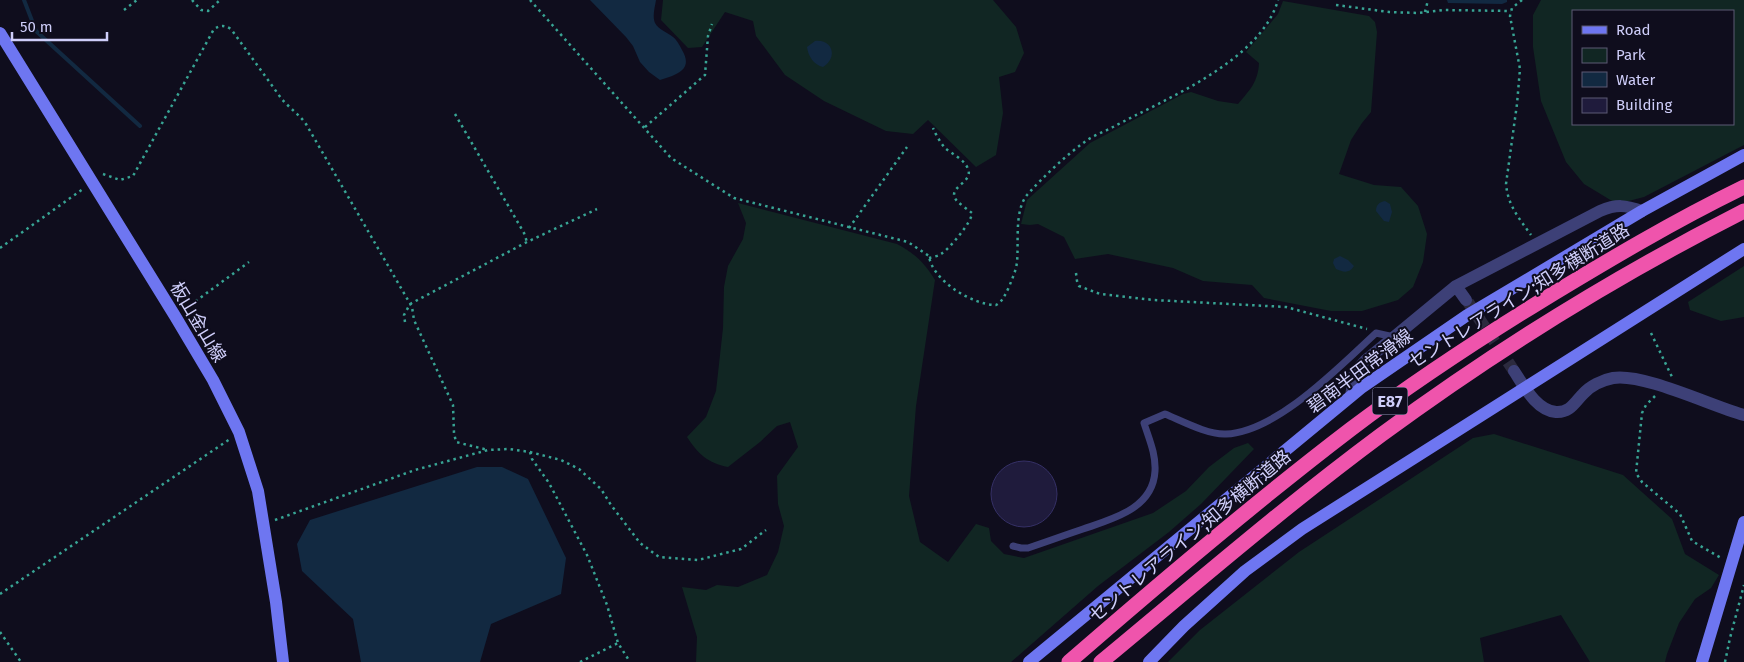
<svg xmlns="http://www.w3.org/2000/svg" width="1744" height="662" viewBox="0 0 1744 662" font-family="'Fira Sans','Noto Sans JP',sans-serif">
  <style>
    .green { fill: #112623; fill-rule: evenodd }
    .water { fill: #122941 }
    .lines { fill: none; stroke-linecap: round; stroke-linejoin: round }
    .stream { stroke: #122941; stroke-width: 4 }
    .building { fill: #1f1b3c; stroke: #353066 }
    .street-tunnel { stroke: #2c2a3e; stroke-width: 12; stroke-dasharray: 12 6; stroke-linecap: butt }
    .path { stroke: #38a494; stroke-width: 2.5; stroke-dasharray: 2.5 4; stroke-linecap: butt }
    .lane { stroke: #3d4077; stroke-width: 7 }
    .street { stroke: #3d4077; stroke-width: 12 }
    .secondary { stroke: #6e76f1; stroke-width: 12 }
    .highway { stroke: #ef54ac; stroke-width: 15 }
    .labels { text-anchor: middle; stroke-width: 4; stroke-linejoin: round; paint-order: stroke }
    .shield { fill: #0f0d1d; stroke: #9594b8; stroke-width: 1 }
    .shield-label { font-size: 16px; font-weight: bold; fill: #cfcefa }
    .street-label { font-size: 18px; fill: #cfcefa; stroke: #0f0d1d }
  </style>
  <rect width="100%" height="100%" fill="#0f0d1d"/>
  <!-- green -->
  <path class="green" d="M663 0H993L1016 27 1024 53 1015 72 999 77 1003 113 996 155 976 167 928 120 913 134 886 131 824 101 785 75 756 36 753 21 725 12 702 47 688 48 661 20Z
    M1541 0H1744V145L1644 197 1617 204 1584 184 1566 162 1541 101 1533 47V15ZM1573 11H1733V124H1573Z
    M1283 1 1369 16 1375 22 1377 32 1371 112 1362 123 1351 140 1339 174 1374 185 1401 187 1418 206 1427 234 1423 262 1413 287 1398 300 1362 311H1331L1264 298 1252 285 1203 281 1173 268 1108 254 1075 259 1064 237 1038 224 1030 225 1021 224 1027 200 1090 143 1183 94 1191 92 1218 101 1238 104C1250 90 1258 82 1259 63L1246 52 1278 14Z
    M738 203 897 244C914 253 925 263 935 280L916 406 909 496 920 542 948 562 976 524 989 528 991 541 1004 554 1024 558 1153 513 1186 491 1209 467 1234 448 1248 443 1254 449 1201 504 1169 532 1098 586 1011 662H696L697 637 682 587 706 590 717 585 738 587 767 575 778 552 784 526 778 504 777 476 798 447 790 422 777 426 760 442 728 467C708 463 698 454 687 437L706 417 716 391 723 328 724 287 728 266 743 239 746 223Z
    M1744 266V317L1721 321 1690 310 1688 302Z
    M1494 434 1623 475 1672 519 1685 554 1719 575 1711 588 1695 599 1679 623 1667 654 1665 662H1590L1561 615 1480 638 1484 662H1168L1200 630 1299 552 1473 438Z"/>
  <!-- water -->
  <path class="water" d="M590 0H656C655 7 652 16 655 23 659 30 667 32 673 37 677 40 680 46 682 50 694 70 676 75 660 80L649 72 640 62 633 46 626 37Z
    M1447 0H1507V2L1502 4 1448 3Z
    M815 41C833 39 838 58 823 67 814 65 808 56 807 47Z
    M1385 201 1390 204 1392 212 1389 222 1384 221 1376 211C1376 205 1379 202 1385 201Z
    M1340 256 1348 260 1354 266C1349 274 1343 272 1336 269L1333 263 1334 259Z
    M477 467H502L528 479 566 558 561 594 491 624 480 662H361L353 619 302 571 297 544 310 520Z"/>
  <g class="lines">
    <!-- stream -->
    <path class="stream" d="M24 0 36 31 140 126"/>
  </g>
  <!-- building -->
  <path class="building" d="M991 494a33 33 0 1 1 66 0a33 33 0 1 1-66 0Z"/>
  <g class="lines">
    <!-- street-tunnel -->
    <path class="street-tunnel" d="M1468 302 1514 371"/>
    <!-- path -->
    <path class="path" d="M192 0 201 10 208 11 220 0
      M530 0 671 158 734 198 908 242 929 256C932 280 972 305 996 305 1003 301 1005 295 1009 287 1012 279 1016 271 1017 262 1019 243 1014 211 1027 195 1044 176 1065 156 1086 141 1094 135 1104 132 1113 127 1165 99 1261 61 1278 0
      M1522 0 1512 8 1510 16 1520 69 1517 104 1506 184C1508 206 1519 218 1531 235
      M1336 5 1389 12 1418 13 1443 10 1511 11
      M124 10 137 0
      M1425 12 1428 0
      M455 114 524 233 527 242
      M645 127 705 75 708 36 712 24
      M103 174 120 180 133 176 214 29C221 25 224 25 231 29L281 98C289 108 299 114 306 124L412 307 414 320 453 405 454 433 456 442 488 450
      M849 228 907 147
      M0 248 83 189
      M929 258C933 257 938 256 941 254 949 249 972 222 972 213 967 209 961 205 957 201 945 187 974 183 968 169 965 160 952 154 945 148 940 142 936 135 933 128
      M1076 273 1077 281 1079 286 1100 294 1154 300 1286 307 1367 329
      M185 309 249 262
      M405 322 404 315 410 304 527 242 597 209
      M1651 333 1672 377
      M1655 396 1646 405 1642 413 1636 473 1642 482 1680 514 1692 541 1721 558
      M530 452 532 459 549 483 587 555 607 605 618 643
      M275 520 415 470 488 450 509 449 530 452 561 460 579 469 601 489 611 505 640 543 659 557 698 560 741 549 766 530
      M0 594 230 439
      M0 632 21 662
      M580 662 618 643 630 662
      M1725 662 1730 638 1744 585"/>
    <!-- lane -->
    <path class="lane" d="M1013 546 1021 548H1028C1046 542 1065 535 1083 529 1112 519 1153 509 1155 471 1156 454 1149 439 1144 423L1165 414C1182 421 1208 435 1226 434 1277 432 1340 366 1376 333L1394 337"/>
    <!-- street -->
    <path class="street" d="M1456 286 1466 300
      M1514 371C1524 386 1536 410 1556 412 1570 413 1575 402 1583 394 1590 386 1602 380 1613 378 1644 373 1711 406 1744 415
      M1351 396 1355 372 1365 361 1456 286 1600 211C1617 204 1625 205 1642 211"/>
    <!-- secondary -->
    <path class="secondary" d="M0 33 175 316 213 380 239 432 258 491 276 602 283 662
      M1029 662 1361 388 1466 316 1642 211 1744 155
      M1149 662 1184 626 1245 571 1302 529 1744 249
      M1702 662 1744 522"/>
    <!-- highway -->
    <path class="highway" d="M1069 662C1161 582 1254 503 1351 429 1412 383 1476 341 1541 301 1607 261 1674 221 1744 187
      M1101 662C1194 585 1284 507 1381 435 1495 351 1618 275 1744 211"/>
  </g>
  <g class="labels">
    <!-- shield labels -->
    <rect class="shield" x="1372.5" y="387.5" width="35" height="27" rx="4"/>
    <g class="shield-label">
      <text x="1390" y="407">E87</text>
    </g>
    <!-- street labels -->
    <g class="street-label">
      <text transform="translate(1519 296) rotate(-32)" y="6">セントレアライン;知多横断道路</text>
      <text transform="translate(198 322) rotate(59)" y="6">板山金山線</text>
      <text transform="translate(1360 371) rotate(-37)" y="6">碧南半田常滑線</text>
      <text transform="translate(1190 536) rotate(-40)" y="6">セントレアライン;知多横断道路</text>
    </g>
  </g>
  <!-- legend -->
  <rect x="1572" y="10" width="162" height="115" fill="#0f0d1d" stroke="#5c5a75"/>
  <rect x="1582" y="26" width="25" height="8" fill="#6e76f1" stroke="#5c5a75"/>
  <text x="1616" y="35" font-size="15" fill="#cfcefa">Road</text>
  <rect x="1582" y="48" width="25" height="15" fill="#112623" stroke="#5c5a75"/>
  <text x="1616" y="60" font-size="15" fill="#cfcefa">Park</text>
  <rect x="1582" y="72" width="25" height="15" fill="#122941" stroke="#5c5a75"/>
  <text x="1616" y="85" font-size="15" fill="#cfcefa">Water</text>
  <rect x="1582" y="98" width="25" height="15" fill="#1f1b3c" stroke="#5c5a75"/>
  <text x="1616" y="110" font-size="15" fill="#cfcefa">Building</text>
  <!-- scale -->
  <path d="M12 32v8h95v-8" fill="none" stroke="#cfcefa" stroke-width="2.5"/>
  <text x="20" y="32" font-size="15" fill="#cfcefa" stroke="#0f0d1d" stroke-width="4" paint-order="stroke">50 m</text>
</svg>
